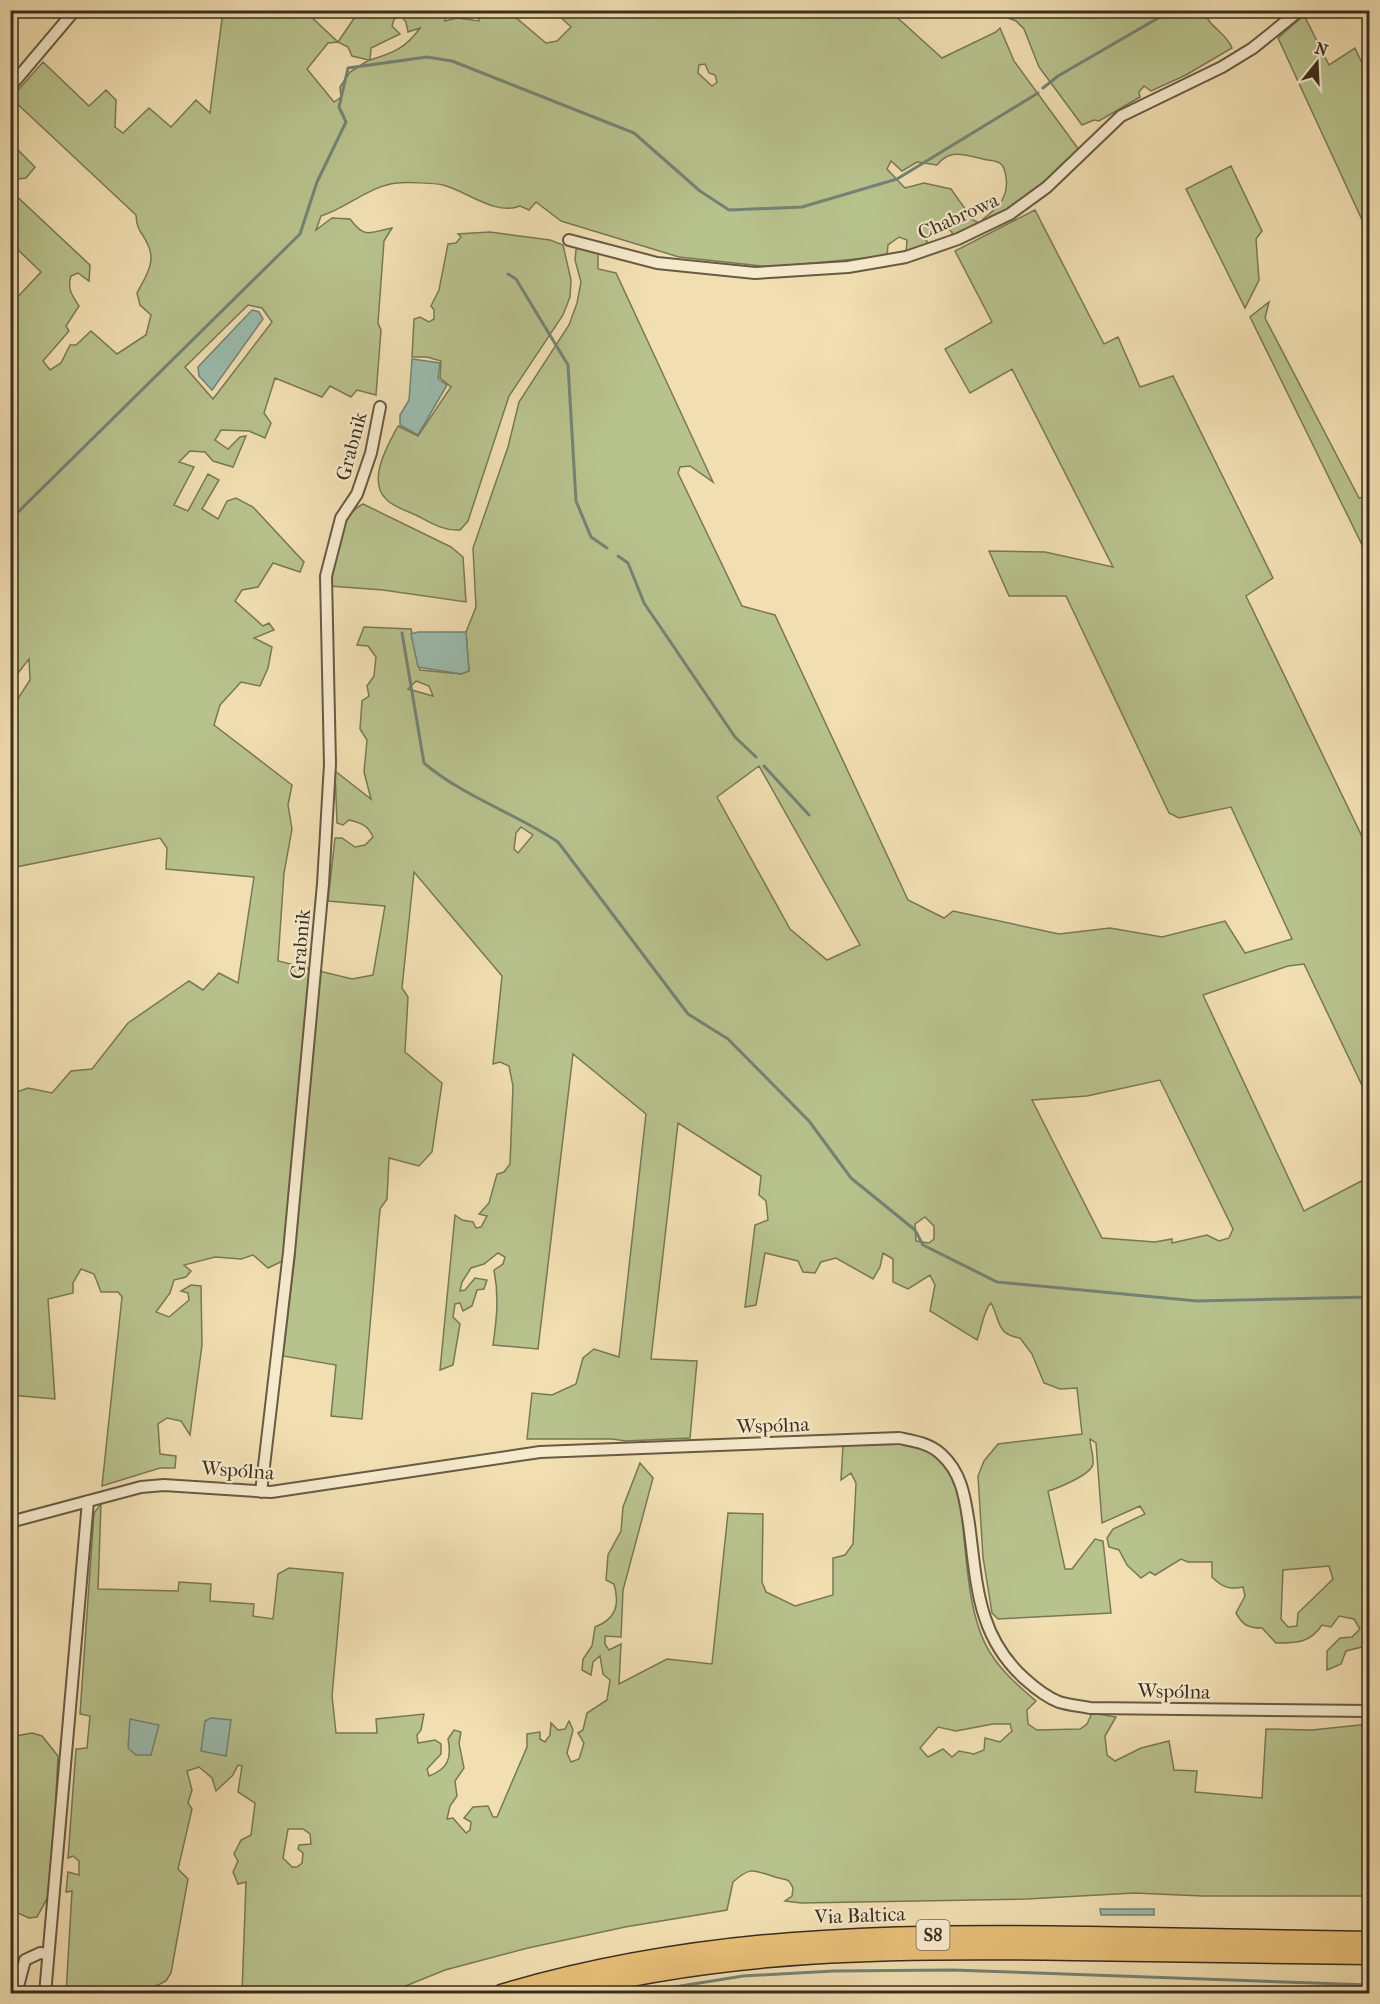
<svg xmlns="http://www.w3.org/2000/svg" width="1380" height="2004" viewBox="0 0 1380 2004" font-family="'IM FELL French Canon',serif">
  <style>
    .green { fill: #b8c28d; stroke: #797856; stroke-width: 1.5; fill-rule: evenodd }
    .water { fill: #9bbcaf; stroke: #748375; stroke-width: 1.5 }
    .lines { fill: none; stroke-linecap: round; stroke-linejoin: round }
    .stream { stroke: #748375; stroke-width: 3 }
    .street-casing { stroke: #685a43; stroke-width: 14 }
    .highway-casing { stroke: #3a2e1e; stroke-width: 21 }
    .street { stroke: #f6eacd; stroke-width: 10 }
    .highway { stroke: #e8c079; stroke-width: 18 }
    .labels { text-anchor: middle; stroke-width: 4.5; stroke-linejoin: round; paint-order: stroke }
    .shield { fill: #f6eacd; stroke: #726652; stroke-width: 1.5 }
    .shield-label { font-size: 18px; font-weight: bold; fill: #3a2e1e }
    .street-label { font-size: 20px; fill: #3a2e1e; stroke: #f6eacd }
  </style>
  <rect width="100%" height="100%" fill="#f1dfb2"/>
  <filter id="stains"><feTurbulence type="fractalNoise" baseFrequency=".00333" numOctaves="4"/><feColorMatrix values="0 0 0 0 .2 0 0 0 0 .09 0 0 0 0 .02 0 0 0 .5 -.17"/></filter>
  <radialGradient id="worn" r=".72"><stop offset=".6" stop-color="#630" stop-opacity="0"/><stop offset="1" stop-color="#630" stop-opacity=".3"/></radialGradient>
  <!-- green -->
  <path class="green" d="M1015 10 1204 11C1209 28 1226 32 1232 48L1186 75 1151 91 1144 86 1139 92 1140 97 1099 121 1094 120 1082 125 1039 67 1024 29 1016 21 1008 18Z
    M223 11H305L338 42 359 11H374L378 16H388L391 11H446L445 21 457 18 479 21 478 12 475 11H508L546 43 557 41 571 27 554 11H890L942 58 996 32 1000 28 1014 61 1079 150 1023 201 984 224 983 219C998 208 1009 197 1006 177 1005 171 1005 168 1001 164 996 160 990 161 983 159 965 155 950 148 937 165L917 162 902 171 891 161 887 169 905 188 924 183 951 189 973 220 979 223 952 239V232L944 225 930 230 926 240 929 245 906 253 907 240 899 237 888 245 887 256 772 267 679 257 561 221 536 202 529 210 520 206C495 216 467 191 443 185 436 183 405 182 397 183 369 186 347 208 321 216L316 230 332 218 350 219C366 240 369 232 392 228L384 241 378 323 381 330 376 395 357 390 351 397 330 386 322 397 275 378 264 413 271 423 265 438 249 431 221 430 215 440 228 449 240 437 246 436 233 467 213 461 205 452 190 451 179 462 194 467 174 505 188 511 208 474 219 480 202 509 218 519 227 501 236 498 253 507 304 562 300 572 273 563 258 587 242 590 235 601 263 626 269 623 274 630 254 638 272 647 268 668 260 686 241 682 220 705 214 725 292 785 288 805 292 829 284 873 278 961 352 979 373 975 385 906 328 901 335 838H342L355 847 365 845 373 837C368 825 361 823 349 820L343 825 337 823 335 771 371 799 364 772 367 740 360 729 362 701 369 696 367 686 374 676 376 657 368 646 357 645 364 627 411 629 420 670 461 674 469 671 466 632 476 607 473 548 508 447 519 402 569 325 577 303 581 282 575 260 576 250 581 246 598 251V269L616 273 713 482 690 466 680 467 678 473 742 606 775 615 908 900 944 918 953 911 1059 934 1110 928 1162 937 1225 921 1245 953 1292 939 1231 807 1179 818 1169 813 1066 596H1009L989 551 1045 552 1113 567 1012 369 970 393 945 349 992 322 955 251 1035 210 1104 344 1118 337 1140 387 1173 376 1273 578 1246 596 1369 851V1100L1304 964 1288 966 1203 995 1304 1211 1369 1177V1637L1362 1647 1346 1651 1341 1664 1327 1670V1651L1340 1638 1352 1637 1360 1629 1354 1619 1339 1616 1331 1627 1322 1625C1310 1643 1297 1643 1276 1643L1262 1628C1247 1628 1243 1625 1236 1613L1245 1596 1243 1587C1229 1590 1222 1587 1212 1577V1562H1188L1181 1559 1155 1575 1150 1572 1141 1578 1127 1565 1119 1550 1109 1547 1107 1538 1113 1529 1145 1514 1140 1506 1102 1523 1096 1443 1090 1439C1090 1446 1094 1456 1093 1464 1091 1475 1058 1488 1048 1491L1065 1569H1072L1095 1539 1103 1541 1111 1613 998 1619 992 1613 983 1557 978 1476 984 1461 998 1444 1082 1434 1077 1388 1060 1389 1044 1383 1032 1354 1020 1338C996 1334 1001 1322 991 1303 983 1311 982 1328 977 1340L930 1311 935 1285 930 1275 908 1289 893 1282V1259L883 1253 880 1267 873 1279 836 1258 821 1262 815 1273 803 1272 798 1261 765 1253 756 1305 745 1307 755 1225 768 1220 766 1201 759 1195 761 1176 678 1123 651 1359 697 1361 690 1438 626 1441 612 1439H527L532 1393 552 1395 576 1384 583 1358 594 1349 619 1357 646 1114 573 1054 538 1349 493 1345C497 1317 499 1296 494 1270L503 1264 505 1257 498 1253 484 1264 471 1268 462 1282 460 1291 465 1290 475 1278 487 1280 484 1289 477 1290 472 1306 463 1311 460 1303 455 1304 453 1317 460 1324 453 1365 440 1370 455 1215 462 1220 473 1222 476 1228 481 1227 487 1216 479 1214 489 1203 497 1174 504 1172 510 1164 513 1086 509 1066 500 1062 493 1064 502 976 414 872 402 988 408 997 405 1052 442 1083 432 1152 419 1166 389 1158 387 1199 380 1209 362 1419 331 1416 336 1365 283 1356 295 1255 268 1268 253 1255 241 1259 215 1257 184 1265 191 1271 186 1277 174 1280 170 1293 156 1312 169 1317 189 1300 188 1293 181 1291 191 1285 201 1286 202 1345 190 1435 181 1421 167 1418 158 1424 160 1454 176 1456 175 1468H160L102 1486 122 1297 118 1292H101L94 1274 81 1269 73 1283V1293L48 1299 55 1399 11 1395V1094L28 1088 52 1093 71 1071 92 1069 128 1023 189 981 203 990 219 973 238 983 254 877 166 869 167 848 160 838 11 868 10 761 17 700 30 680 29 659 11 682V304L41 272 11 243V191L90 265 89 281 78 273 71 276C67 289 72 295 79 306L66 326 69 331 43 361 50 370 61 363 70 345H76L91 331 117 354 146 335 151 315 140 305 137 293C144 279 157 262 148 245 142 231 137 232 136 215L11 98 43 62 89 106 106 90 116 100 115 127 123 133 149 108 171 127 196 100 210 113ZM401 16 406 22 408 32 420 28C406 48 393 53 370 60L371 48 400 34 392 26 394 19ZM338 42 348 47 352 56 369 60 350 72 340 87 341 97 334 102 307 69 328 43ZM705 64 709 73 715 75 717 82 712 86 698 73 699 65ZM248 305 262 308 272 322 213 399 185 367ZM416 681 429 686 433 696 408 689ZM759 766 860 945 827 960 790 929 717 797ZM521 827 533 835 518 853 514 849 516 833ZM1160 1080 1233 1229 1229 1238 1219 1241 1207 1235 1172 1243V1239L1155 1242 1102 1238 1032 1100 1087 1096ZM925 1217 934 1226V1239L929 1243 916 1241 915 1224ZM1329 1566 1333 1579 1298 1613 1297 1626 1288 1627 1281 1619 1283 1570Z
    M1304 15 1329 65 1355 48 1369 78V235L1278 38Z
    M11 143 35 167 26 178 11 180Z
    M1231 166 1262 231 1256 239 1259 280 1245 308 1186 189Z
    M490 232 550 240 563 245 571 280 570 297 563 315 509 396 468 521 460 530C443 531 431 523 416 515 407 511 394 507 387 500 366 481 388 445 398 426L418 436 451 387 440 378 441 361 427 357H412L414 319 420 317 429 322 434 319V310L431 306 439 290 448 244 456 243 461 237 458 234Z
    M1269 302 1265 318 1359 498 1369 497V559L1250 317Z
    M363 504 451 547 463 557 466 602 383 590 330 586C332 560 337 517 363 504Z
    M903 1444C920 1448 936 1453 948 1466 959 1480 960 1502 962 1519 967 1560 968 1619 991 1654 1002 1672 1021 1688 1036 1701L1027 1710 1028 1724 1037 1730 1080 1729 1087 1724 1092 1713 1116 1717 1105 1736 1107 1755 1115 1761 1141 1748 1169 1741 1174 1770 1197 1771 1195 1792 1262 1798 1266 1729 1312 1730 1369 1724V1896H1203L1134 1893 1027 1899 801 1903 785 1901 792 1896 793 1888 789 1881C784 1878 780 1879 775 1877 754 1871 752 1865 733 1882L727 1910 625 1927 528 1948 445 1970 386 1994 242 1993 246 1882 238 1884 233 1872 238 1861 234 1854 241 1840 251 1835 255 1803 238 1792 242 1766 238 1765 233 1775 216 1791 212 1778 199 1767 187 1771 192 1790 188 1803 192 1809 178 1869 188 1879 171 1973 166 1981 152 1988 150 1993H135L133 1990 122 1993 66 1994 72 1891 66 1892 68 1872 79 1875V1861L73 1856 68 1858 76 1749 87 1748 90 1716 80 1714 94 1513 101 1504 98 1589 178 1591 179 1582 211 1584 210 1601 254 1604 253 1616 273 1619 278 1574 289 1568 343 1573 332 1696 336 1733H377L376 1719 424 1714 421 1730 417 1735 418 1743 435 1740 441 1744V1754L427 1769 429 1776C448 1769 452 1758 448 1739L454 1730 461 1732 459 1743 464 1768 455 1781 457 1796 450 1806 447 1819 453 1818 466 1833 470 1830 471 1822 464 1818 473 1807 488 1806 493 1817H497L527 1747V1734L540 1732V1739L545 1742 550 1735 551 1723 558 1730 565 1729 569 1721 573 1730 567 1753 571 1762 579 1759 584 1743 578 1733 583 1730 587 1713 607 1700 610 1680 603 1674 600 1656 593 1662 591 1675 582 1670 583 1659 592 1646 595 1627C616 1619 620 1605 614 1584L606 1580 608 1555 621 1531 623 1507 640 1463 653 1478 623 1590 621 1637 605 1636V1644L609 1650 621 1644 619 1684 667 1659 712 1664 728 1513 763 1514 762 1582 766 1592 795 1606 833 1595V1558L845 1555 853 1544 856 1483 851 1473 841 1480 843 1445ZM993 1724H1010L1012 1731 1000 1742 985 1738 984 1750 974 1754 959 1751 952 1757 943 1749 928 1757 920 1748 938 1727 956 1731ZM288 1829H303L310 1834 311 1844 299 1845 298 1849 303 1853 302 1863 297 1867H292L283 1858Z
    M32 1733 42 1736 58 1756 51 1891 37 1917 29 1918 11 1910 10 1795 16 1736Z"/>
  <!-- water -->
  <path class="water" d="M252 310 259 312 263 319 212 390 199 376 198 367Z
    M412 359 440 363 438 379 447 385 418 435 400 425V415L409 400Z
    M418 632H466L469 671 461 674 418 667 411 634Z
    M211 1718 231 1720 226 1756 201 1751 205 1721Z
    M130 1719 159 1725 151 1755H136L128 1748Z
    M1100 1909H1154V1915H1101Z"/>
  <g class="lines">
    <!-- stream -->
    <path class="stream" d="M1043 88 1058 76 1172 10
      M508 274 516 279 568 365 576 501 591 537 607 548
      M10 520 300 234 317 182 346 122 339 107 348 68 427 57 452 61 634 133 700 191 729 210 802 207 897 179 1038 93
      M618 556 628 563 644 603 735 737 756 757
      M402 633 424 763C464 797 515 813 558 842L688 1014 728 1039 809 1121 851 1178 915 1230 923 1245 997 1282 1197 1301 1370 1297
      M764 766 809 815
      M631 1994 743 1976 834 1971 952 1970 1370 1985"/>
    <!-- street casing -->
    <g class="street-casing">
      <path id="street" d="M10 87 75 10
        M569 240 657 263 755 273 848 267 906 257 958 239 1010 214 1047 187 1121 116 1222 67 1253 48 1300 10
        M261 1492 289 1252 323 884 330 764 326 576 341 518 357 494 371 453 380 407
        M10 1522 141 1487 164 1485 271 1492 540 1452 899 1438C914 1441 929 1443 941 1454 962 1473 965 1498 969 1524 977 1584 977 1636 1025 1679 1035 1688 1046 1697 1059 1702 1069 1705 1080 1706 1090 1708L1370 1711
        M16 1994 25 1960 40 1953 48 1954
        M45 1994 88 1501"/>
    </g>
    <!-- highway casing -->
    <g class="highway-casing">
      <path id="highway" d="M501 1994C696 1936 883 1933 1084 1936 1179 1938 1274 1939 1370 1941
        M556 1994C726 1949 900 1948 1074 1951 1173 1952 1271 1954 1370 1955"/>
    </g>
    <!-- street -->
    <use href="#street" class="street"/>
    <!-- highway -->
    <use href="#highway" class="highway"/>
  </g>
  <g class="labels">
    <!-- shield labels -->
    <rect class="shield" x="916.5" y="1920" width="33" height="30" rx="4.5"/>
    <g class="shield-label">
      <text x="933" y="1941">S8</text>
    </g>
    <!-- street labels -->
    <g class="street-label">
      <text transform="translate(958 216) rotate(-24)" y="7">Chabrowa</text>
      <text transform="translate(351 446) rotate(-75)" y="7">Grabnik</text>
      <text transform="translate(300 944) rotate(-85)" y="7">Grabnik</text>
      <text transform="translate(773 1425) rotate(-2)" y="7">Wspólna</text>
      <text transform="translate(238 1470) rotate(4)" y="7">Wspólna</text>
      <text transform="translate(1174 1691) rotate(1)" y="7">Wspólna</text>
      <text transform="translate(860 1915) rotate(-2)" y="7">Via Baltica</text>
    </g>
  </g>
  <!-- margin -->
  <rect width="1380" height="2004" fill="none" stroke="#f1dfb2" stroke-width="36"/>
  <rect x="12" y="12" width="1356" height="1980" fill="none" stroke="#3a2e1e" stroke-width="3"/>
  <rect x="18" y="18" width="1344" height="1968" fill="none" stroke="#3a2e1e" stroke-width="1.5"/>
  <!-- north arrow -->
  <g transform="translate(1317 63) rotate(18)" stroke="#f6eacd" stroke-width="4.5" paint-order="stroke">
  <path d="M0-4.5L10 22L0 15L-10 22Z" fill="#3a2e1e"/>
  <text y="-9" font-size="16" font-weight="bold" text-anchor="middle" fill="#3a2e1e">N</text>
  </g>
  <rect width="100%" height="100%" filter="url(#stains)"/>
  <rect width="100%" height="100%" fill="url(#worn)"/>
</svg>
